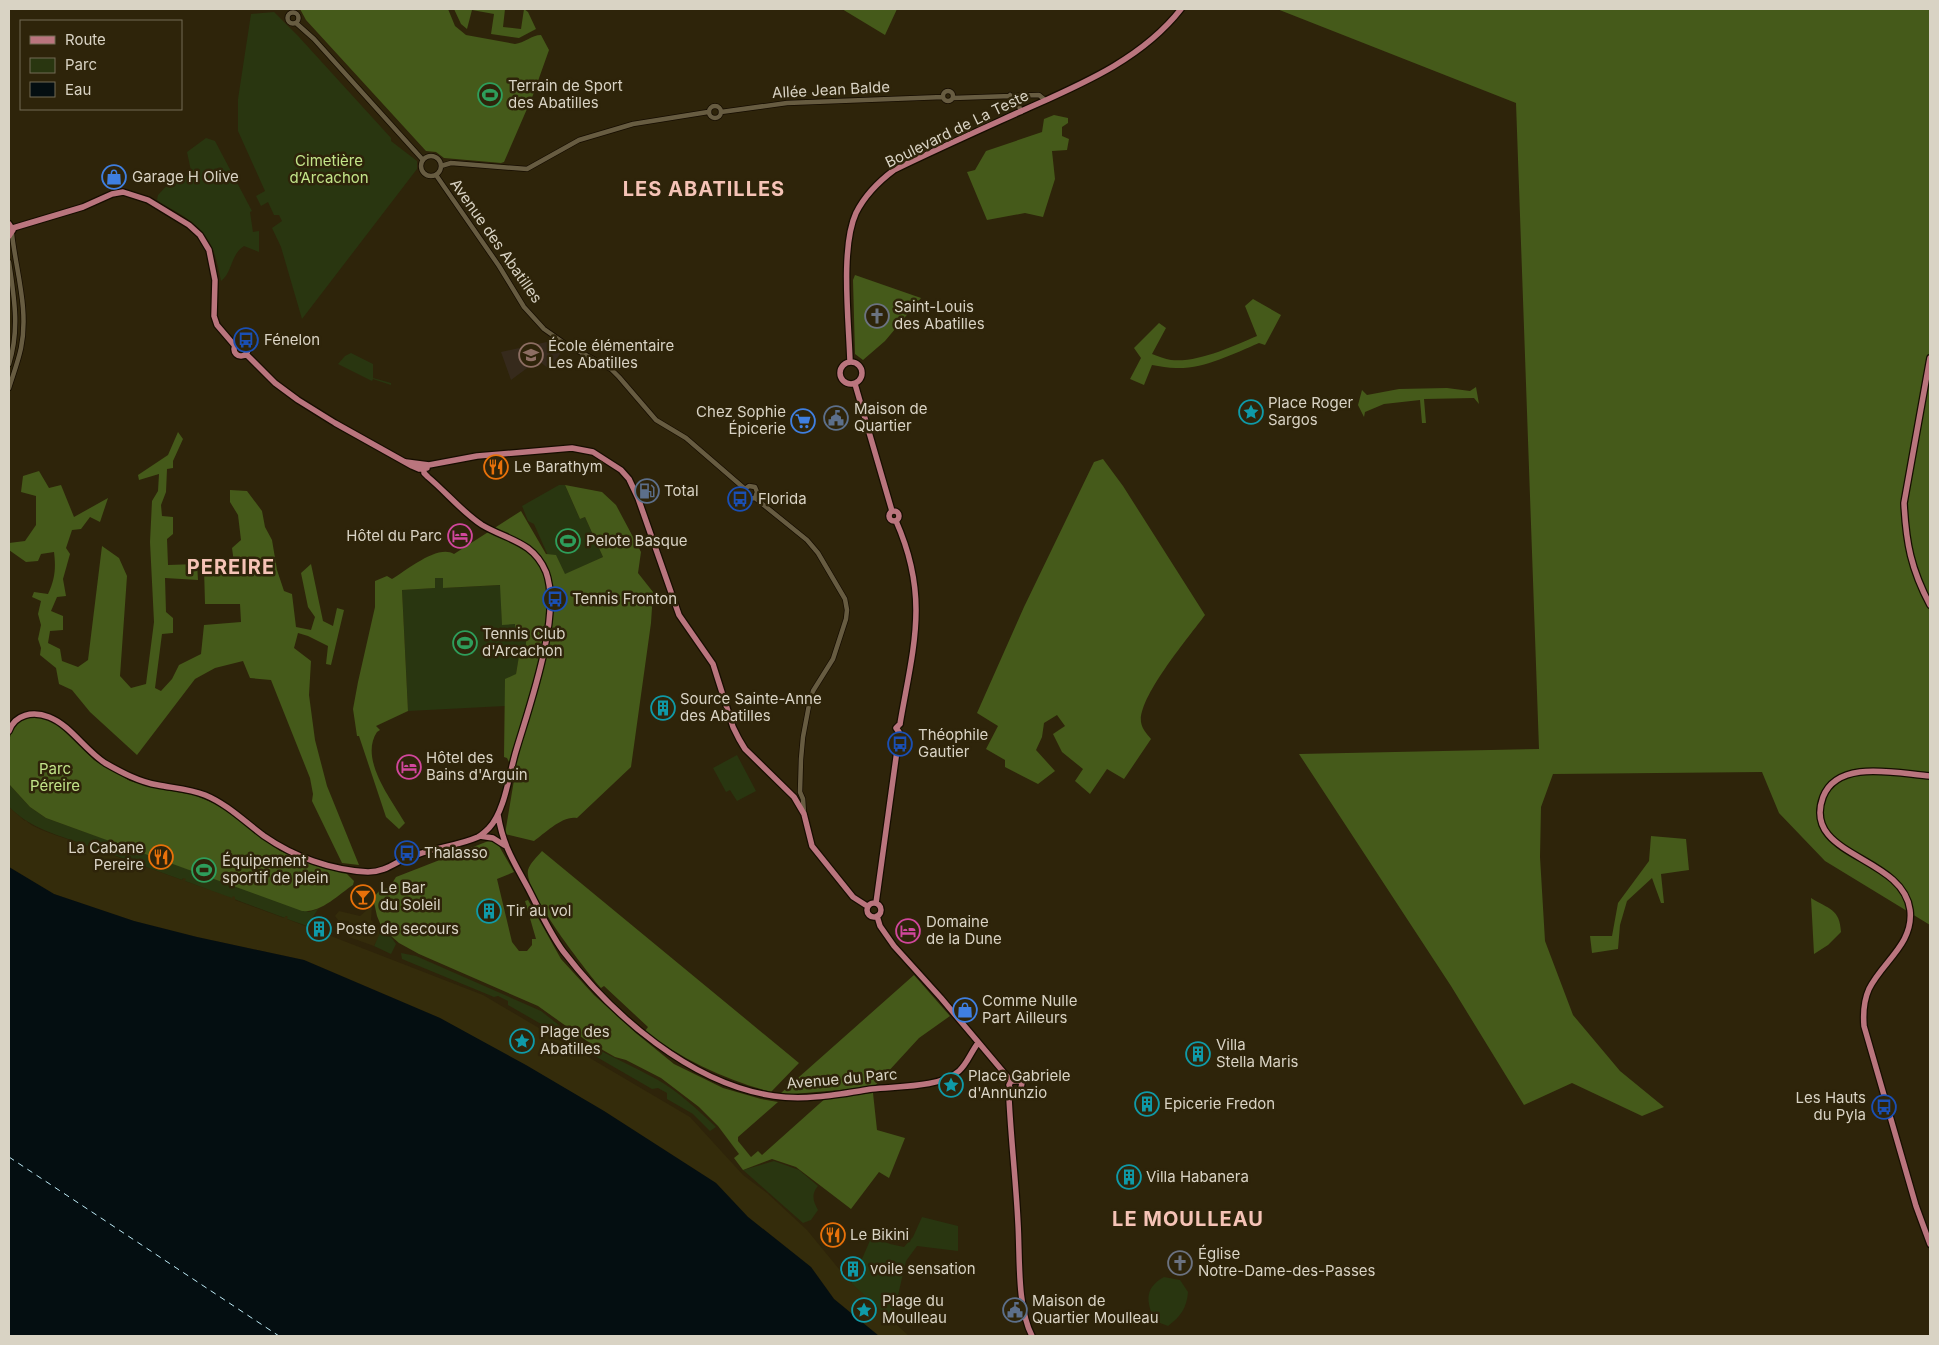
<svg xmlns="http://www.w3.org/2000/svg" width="1939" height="1345" viewBox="0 0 1939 1345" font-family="Inter,sans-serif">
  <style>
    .education { fill: #362a1c }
    .green { fill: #293610 }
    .forest { fill: #455a1a }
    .sand { fill: #342c0b }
    .water { fill: #040e11 }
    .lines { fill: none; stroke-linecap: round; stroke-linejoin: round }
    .ferry { stroke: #bdeaf6; stroke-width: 1; stroke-dasharray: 6 5; stroke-linecap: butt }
    .minor-casing { stroke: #160d00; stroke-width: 6 }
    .major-casing { stroke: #160d00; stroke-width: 8 }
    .minor { stroke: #675c41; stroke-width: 4.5 }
    .major { stroke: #ba757e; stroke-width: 5.5 }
    .labels { text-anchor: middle; stroke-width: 5; stroke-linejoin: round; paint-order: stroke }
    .poi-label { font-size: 15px; fill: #d9d3c4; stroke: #2e240a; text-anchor: start }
    .street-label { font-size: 15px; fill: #d9d3c4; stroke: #2e240a }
    .park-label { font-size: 15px; fill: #c2e489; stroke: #2e240a }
    .district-label { font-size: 20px; font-weight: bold; letter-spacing: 1px; fill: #f5c3b6; stroke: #2e240a }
  </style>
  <rect width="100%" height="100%" fill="#2e240a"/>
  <!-- education -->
  <path class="education" d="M551 341 561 346 563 349 550 370 538 360 511 380 501 352Z"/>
  <!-- green -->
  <path class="green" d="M274 12 299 37 391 138V141L417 161V169L302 319 281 247 272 228 282 221 279 215H274L268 202 261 206 256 196 265 191 238 131V99L251 14Z
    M206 138 215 141 252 211 250 212 253 232 259 231V252L244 246C230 255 233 272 221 281 214 247 211 234 180 214 173 209 162 205 157 200L158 195 172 180 180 181 191 171 187 152Z
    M351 353 373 364V378L391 383V385L373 379 372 381 338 364 345 356Z
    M559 485H565L580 519 585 517 603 557 558 578 534 524 528 521 522 506Z
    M434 578H443L444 588 501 585 502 624H515L526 641 527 645 519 657 516 674 505 706 408 711 402 590 434 588Z
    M737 755 756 791 737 801 730 790 726 792 713 768Z
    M9 784 30 807 46 818 309 912 318 909 307 926 287 919V916H286L285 918 234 899 235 897 232 899 185 881 183 878 182 880 132 862 133 860 130 859V861L79 843 80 841 77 842C51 833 28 826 9 807Z
    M379 933 391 937 396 944 391 954 374 946Z
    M401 953 416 956 541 1011 583 1044H588C611 1057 635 1067 658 1080 679 1092 698 1110 716 1127L710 1131 693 1114 667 1099V1093L658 1088 652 1089 562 1037 563 1032 554 1026 548 1028 508 1005V1001L498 996 494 997 402 959Z
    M774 1161 799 1170 818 1186C811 1194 813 1201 818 1210L811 1220 803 1223 743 1170Z
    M922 1217 958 1226V1251L917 1246 906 1261 892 1321 851 1284 872 1236 890 1244 904 1247 913 1237Z
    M1164 1277 1180 1280 1188 1292C1187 1308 1180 1317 1168 1326L1155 1321C1146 1302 1144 1288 1164 1277Z"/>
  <!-- forest -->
  <path class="forest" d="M300 9H448L455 26 466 35 515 44C524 43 532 35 541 35L549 50 533 95 504 162 501 163 444 158 436 152 426 151 306 20Z
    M454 9H505L503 27 521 29 524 9 528 12 536 29 519 38 491 34 494 14 472 10 467 29 461 24Z
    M842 9H897L885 35Z
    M1277 9H1930V925L1825 861 1779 813 1762 772 1553 774 1541 807 1540 857 1545 941 1573 1015 1620 1071 1664 1107 1642 1116 1572 1083 1524 1105 1451 986 1299 754 1539 749 1516 103Z
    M1054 115 1068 118V123L1062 127V136L1069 139 1067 150 1052 151 1055 179 1043 217 1025 213 987 220 967 172 975 170 986 151 1042 132 1044 119Z
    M855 275 921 298 885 341 863 360 855 354 853 280Z
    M1253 299 1281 315 1265 345 1259 343C1233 354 1204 369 1176 368 1168 368 1160 366 1152 365L1144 385 1130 379 1141 358 1134 348 1159 323 1166 328 1152 354C1158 356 1165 359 1171 360 1198 363 1233 346 1257 336L1245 306Z
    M1476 387 1479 404 1474 398 1424 399 1426 423H1422L1420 400 1384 404 1365 412 1364 417 1358 405 1362 390 1367 395 1399 389 1447 388 1470 391Z
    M178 432 183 439 173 461V468L167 469 166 492 161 505 162 516 173 517V534L167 539 168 565 197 564 198 580 165 578 166 612 173 618V633L162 634 155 688 161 691 172 679 179 665 201 654 204 625 241 622 240 604H205L204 568 235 570 232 548 241 540 238 515 230 502V490L247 491 262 511 265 527 272 540 277 570 284 591 292 594 296 627 311 630 315 617 308 607 301 573 311 564 323 621 333 626 337 608 344 610 331 665 326 664 328 646 308 636 298 633 294 648 311 661 309 695 315 740 327 786 359 865 342 863 312 801 313 794 310 778 271 680 250 678 243 661 215 668 195 679 137 755 90 712 72 690 59 684 56 668 40 655 41 648 38 639 41 625 38 614 41 601 32 597 34 592 48 594C55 579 56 568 54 552L41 554 38 561 26 562 9 550V543L25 541 36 525V496L21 492 23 476 39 471 49 488 61 485 74 517 108 498 100 522 90 517 81 529 72 530 66 548 70 554 63 579 66 596 57 597 51 611 63 616V630L50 631 48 643 60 649 62 661 78 667 88 660 102 546 119 558 127 576 120 676 131 688 146 684 154 622 150 542 152 501 158 491 159 474 139 480 138 475 168 455Z
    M1103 459 1123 486 1205 615C1189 637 1138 697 1141 722 1142 729 1147 734 1151 739L1124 779 1107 769 1090 794 1075 781 1083 769 1062 752 1053 734 1065 726 1057 715 1044 723 1042 737 1036 750 1055 771 1038 784 1005 767V760L986 749 998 726 977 713 1024 607 1094 462Z
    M565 485 602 492 616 505 641 552 638 573 653 592 651 623 631 767 577 818C563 815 545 833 534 841L505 834 515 774 507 758 504 757 505 679 516 674 519 656 526 649V641L515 630V624L502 625 500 585 443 588V578H435V588L402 590 408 711 376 726 380 730 377 732C359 759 391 799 405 823L399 829 386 817 359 736H357L353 709 358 682 375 607V581L387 576 392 579C407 570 438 544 454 554L521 511 546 554 556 555 565 574 603 557 585 517 580 519Z
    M30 717 44 718 58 725 94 760 130 781 156 788 194 795 218 805 280 851 319 866 345 872 354 881 353 885C338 895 321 913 302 911L46 818 30 807 9 784C9 761 1 725 30 717Z
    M1651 836 1686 839 1689 870 1661 874 1664 903H1661L1652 878 1627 901 1620 925 1618 949 1592 953 1590 936H1612L1618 903 1649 861Z
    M491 840 499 846 514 872 497 879 512 942 519 951H527L532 945V939H536L525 901 528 900 561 959 594 995 637 1034 674 1064 723 1088 761 1099 778 1102 738 1137V1141L751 1157 758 1151 762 1155 828 1096 873 1093 877 1130 905 1138 889 1178 879 1172 851 1209 796 1167 772 1159 743 1170 734 1158 739 1154 718 1126 699 1107 661 1078 626 1060 615 1057 587 1041 538 1006 419 954 399 943 382 928 377 916 373 898 380 890 389 888 396 877Z
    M542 851 799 1063 771 1092C726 1080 682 1060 645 1031L648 1027 604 986 601 988C586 971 523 890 528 870 530 863 537 857 542 851Z
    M1811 898C1829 909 1840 909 1841 932L1828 945 1814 954Z
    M914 975 950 1016 919 1038 874 1087 782 1095 781 1093Z"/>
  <!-- sand -->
  <path class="sand" d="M9 807 25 821 26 820C30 828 65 838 76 842L80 841 79 843 129 861 132 859V862L182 880 184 878 186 879 185 881 232 898 233 896 235 897V900L284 918 286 916 288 917 287 919 483 995 690 1117 743 1175 767 1193 807 1230 848 1280 909 1336H879L834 1299 811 1267 748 1217 716 1183 604 1111 440 1018 304 960 197 937 134 921 54 894 9 867Z
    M372 906 371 920 381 931 374 946 349 937V933L342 925H349V921L338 920 335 916 339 911 360 916Z"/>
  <!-- water -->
  <path class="water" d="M9 867 54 894 134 921 197 937 304 960 440 1018 526 1065 604 1111 716 1183 748 1217 811 1267 834 1299 879 1336H9Z"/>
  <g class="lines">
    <!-- ferry -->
    <path class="ferry" d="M9 1157 279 1336"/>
    <!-- minor casing -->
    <g class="minor-casing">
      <path id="minor" d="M287.5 18a5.5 5.5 0 1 1 11 0a5.5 5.5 0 1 1-11 0Z
        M296 23 314 39 423 160
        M943 96a5 5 0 1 1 10 0a5 5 0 1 1-10 0Z
        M1010 95 1018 103 1021 112
        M953 98 1039 95 1045 100
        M709 112a6 6 0 1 1 12 0a6 6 0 1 1-12 0Z
        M721 112 787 103 943 97
        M421 166a10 10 0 1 1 20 0a10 10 0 1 1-20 0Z
        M441 166 451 163 527 169 579 140 633 124 708 112
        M436 175 499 266 524 307 544 329 564 343 611 369 619 377 656 420 686 438 745 489
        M9 262C14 297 20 329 9 364
        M9 388C13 375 18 362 21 348 29 310 16 271 12 234
        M745 489 749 486 755 487 757 492 755 498
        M745 489 744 496 748 499 755 498
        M755 498 807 540 818 553 845 599 847 610 846 619 833 659 813 691 809 705 803 737 801 759 800 792 803 799 804 813"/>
    </g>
    <!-- major casing -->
    <g class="major-casing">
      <path id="major" d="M9 224 13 230 9 236
        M13 228 83 207 112 194 123 192 148 200 189 225 200 235 209 250 215 280 214 316 217 325 235 346
        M234 349a7 7 0 1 1 14 0a7 7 0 1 1-14 0Z
        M246 354 275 383 298 400 335 423 412 466 419 469 427 468
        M1930 358 1904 503C1906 543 1911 569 1930 605
        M840 373a11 11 0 1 1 22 0a11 11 0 1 1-22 0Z
        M850 362C849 323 840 248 856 213 865 195 878 182 894 170 937 149 982 129 1026 109 1082 84 1142 59 1181 9
        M855 384 892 511
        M406 462 429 465 477 456 572 448 593 452 621 470 629 479 638 498 679 615 713 664 733 727 739 739 745 749 794 797 804 814 812 846 853 897 867 906
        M889 516a5 5 0 1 1 10 0a5 5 0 1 1-10 0Z
        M896 521C908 548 916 580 916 610 916 648 906 687 900 724
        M9 731C15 714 33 711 49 717 70 725 85 750 105 763 121 772 139 782 158 785 173 788 190 789 205 795 227 804 245 822 264 836 294 857 331 870 368 872 381 872 389 867 400 861 407 858 415 856 422 853 440 847 460 845 478 837 482 835 486 831 489 828 505 811 509 774 516 751 529 707 562 616 546 572 533 541 507 540 482 525 462 512 446 492 428 477L424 473V465
        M1930 776C1899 774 1838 758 1823 797 1801 857 1903 855 1910 910 1914 944 1882 962 1869 989 1864 1000 1863 1013 1864 1026L1916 1206 1930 1244
        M498 815C503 846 514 862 528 888 539 909 549 932 563 951 613 1016 691 1084 774 1096 806 1101 840 1094 872 1089 897 1086 940 1088 959 1071 967 1064 971 1052 978 1043
        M480 836 493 838 504 845
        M867 910a7 7 0 1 1 14 0a7 7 0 1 1-14 0Z
        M876 903 899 736V732L896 728 900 724
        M877 916 880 926 894 946 941 998 1011 1081
        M1011 1081 1009 1085 1011 1092 1009 1098C1011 1140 1016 1182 1018 1224 1020 1257 1017 1307 1032 1336
        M1011 1092 1013 1094 1020 1093 1022 1083 1020 1081H1011"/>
    </g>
    <!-- minor -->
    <use href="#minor" class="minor"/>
    <!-- major -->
    <use href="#major" class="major"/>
  </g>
  <!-- icons -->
  <defs>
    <g id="stadium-ring" transform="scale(1.25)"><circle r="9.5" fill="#2e240a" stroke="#2e9e5b" stroke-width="1.5"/><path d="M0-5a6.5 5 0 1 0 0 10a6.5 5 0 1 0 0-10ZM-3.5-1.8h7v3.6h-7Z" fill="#2e9e5b"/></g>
    <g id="shop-ring" transform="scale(1.25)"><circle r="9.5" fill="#2e240a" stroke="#3f7fe0" stroke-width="1.5"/><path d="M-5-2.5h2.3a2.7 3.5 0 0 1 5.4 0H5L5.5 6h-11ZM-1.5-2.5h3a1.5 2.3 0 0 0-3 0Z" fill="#3f7fe0"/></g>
    <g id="church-ring" transform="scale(1.25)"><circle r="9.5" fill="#2e240a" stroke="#6b7280" stroke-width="1.5"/><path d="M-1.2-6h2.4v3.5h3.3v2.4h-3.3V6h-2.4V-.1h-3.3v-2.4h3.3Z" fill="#6b7280"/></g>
    <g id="bus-ring" transform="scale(1.25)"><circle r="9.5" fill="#2e240a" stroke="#1a4fb4" stroke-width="1.5"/><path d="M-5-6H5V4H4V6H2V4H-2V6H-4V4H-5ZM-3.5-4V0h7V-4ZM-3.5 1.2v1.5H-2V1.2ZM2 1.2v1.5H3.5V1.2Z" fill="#1a4fb4"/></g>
    <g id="school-ring" transform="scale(1.25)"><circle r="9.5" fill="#2e240a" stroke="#8d6e63" stroke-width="1.5"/><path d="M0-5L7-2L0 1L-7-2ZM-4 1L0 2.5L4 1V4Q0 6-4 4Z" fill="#8d6e63"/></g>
    <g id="sight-ring" transform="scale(1.25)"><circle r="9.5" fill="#2e240a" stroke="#0f9aa8" stroke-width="1.5"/><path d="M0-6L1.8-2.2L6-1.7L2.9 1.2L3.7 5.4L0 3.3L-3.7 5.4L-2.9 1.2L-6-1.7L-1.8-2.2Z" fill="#0f9aa8"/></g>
    <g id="civic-ring" transform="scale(1.25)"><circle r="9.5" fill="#2e240a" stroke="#5c6f8a" stroke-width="1.5"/><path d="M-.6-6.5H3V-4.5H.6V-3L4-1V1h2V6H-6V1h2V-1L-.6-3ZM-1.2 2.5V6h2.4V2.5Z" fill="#5c6f8a"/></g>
    <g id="supermarket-ring" transform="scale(1.25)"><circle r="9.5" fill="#2e240a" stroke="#3f7fe0" stroke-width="1.5"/><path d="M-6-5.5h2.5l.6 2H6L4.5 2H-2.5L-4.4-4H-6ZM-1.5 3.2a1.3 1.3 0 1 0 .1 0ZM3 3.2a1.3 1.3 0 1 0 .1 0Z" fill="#3f7fe0"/></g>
    <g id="restaurant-ring" transform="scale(1.25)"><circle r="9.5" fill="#2e240a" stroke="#e8710a" stroke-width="1.5"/><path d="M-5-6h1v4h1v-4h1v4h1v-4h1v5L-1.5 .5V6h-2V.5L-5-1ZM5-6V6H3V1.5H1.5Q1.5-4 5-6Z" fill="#e8710a"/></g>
    <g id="fuel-ring" transform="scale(1.25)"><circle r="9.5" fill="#2e240a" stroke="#5c6f8a" stroke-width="1.5"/><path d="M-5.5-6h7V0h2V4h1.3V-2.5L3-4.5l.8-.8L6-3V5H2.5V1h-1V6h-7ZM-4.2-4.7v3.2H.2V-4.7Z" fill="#5c6f8a"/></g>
    <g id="hotel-ring" transform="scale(1.25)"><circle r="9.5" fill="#2e240a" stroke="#d1479c" stroke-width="1.5"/><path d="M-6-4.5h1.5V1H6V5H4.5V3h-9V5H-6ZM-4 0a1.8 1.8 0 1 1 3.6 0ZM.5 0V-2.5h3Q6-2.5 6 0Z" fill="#d1479c"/></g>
    <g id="building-ring" transform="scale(1.25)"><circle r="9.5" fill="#2e240a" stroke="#0f9aa8" stroke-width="1.5"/><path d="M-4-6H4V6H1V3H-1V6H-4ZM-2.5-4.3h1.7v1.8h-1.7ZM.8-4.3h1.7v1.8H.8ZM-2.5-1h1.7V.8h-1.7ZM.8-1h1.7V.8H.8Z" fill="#0f9aa8"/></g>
    <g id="bar-ring" transform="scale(1.25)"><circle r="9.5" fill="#2e240a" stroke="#e8710a" stroke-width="1.5"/><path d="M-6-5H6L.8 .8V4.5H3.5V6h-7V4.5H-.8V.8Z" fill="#e8710a"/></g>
  </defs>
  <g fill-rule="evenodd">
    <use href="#stadium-ring" x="490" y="95"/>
    <use href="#shop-ring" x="114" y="177"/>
    <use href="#church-ring" x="877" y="316"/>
    <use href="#bus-ring" x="246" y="340"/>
    <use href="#school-ring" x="531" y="355"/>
    <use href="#sight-ring" x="1251" y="412"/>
    <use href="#civic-ring" x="836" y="418"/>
    <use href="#supermarket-ring" x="803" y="421"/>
    <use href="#restaurant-ring" x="496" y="467"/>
    <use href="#fuel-ring" x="647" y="491"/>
    <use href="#bus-ring" x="740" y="499"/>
    <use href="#hotel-ring" x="460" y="536"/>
    <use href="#stadium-ring" x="568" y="541"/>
    <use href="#bus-ring" x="555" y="599"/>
    <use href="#stadium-ring" x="465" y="643"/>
    <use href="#building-ring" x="663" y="708"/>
    <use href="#bus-ring" x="900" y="744"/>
    <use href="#hotel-ring" x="409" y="767"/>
    <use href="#bus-ring" x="407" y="853"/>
    <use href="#restaurant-ring" x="161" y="857"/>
    <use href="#stadium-ring" x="204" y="870"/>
    <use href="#bar-ring" x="363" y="897"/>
    <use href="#building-ring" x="489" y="911"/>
    <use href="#building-ring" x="319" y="929"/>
    <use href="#hotel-ring" x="908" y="931"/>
    <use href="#shop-ring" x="965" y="1010"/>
    <use href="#sight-ring" x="522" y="1041"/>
    <use href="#building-ring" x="1198" y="1054"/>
    <use href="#sight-ring" x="951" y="1085"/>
    <use href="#building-ring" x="1147" y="1104"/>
    <use href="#bus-ring" x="1884" y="1107"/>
    <use href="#building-ring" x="1129" y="1177"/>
    <use href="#restaurant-ring" x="833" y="1235"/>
    <use href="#church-ring" x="1180" y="1263"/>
    <use href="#building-ring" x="853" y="1269"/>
    <use href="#sight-ring" x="864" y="1310"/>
    <use href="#civic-ring" x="1015" y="1310"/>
  </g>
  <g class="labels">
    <!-- poi labels -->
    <g class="poi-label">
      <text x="508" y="91">Terrain de Sport<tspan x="508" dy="17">des Abatilles</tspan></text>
      <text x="132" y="182">Garage H Olive</text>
      <text x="894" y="312">Saint-Louis<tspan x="894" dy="17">des Abatilles</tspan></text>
      <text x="264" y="345">Fénelon</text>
      <text x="548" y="351">École élémentaire<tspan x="548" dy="17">Les Abatilles</tspan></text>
      <text x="1268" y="408">Place Roger<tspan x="1268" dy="17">Sargos</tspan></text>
      <text x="854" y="414">Maison de<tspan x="854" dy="17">Quartier</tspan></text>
      <text x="786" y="417" text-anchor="end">Chez Sophie<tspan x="786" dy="17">Épicerie</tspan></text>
      <text x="514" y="472">Le Barathym</text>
      <text x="664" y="496">Total</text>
      <text x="758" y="504">Florida</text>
      <text x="442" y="541" text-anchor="end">Hôtel du Parc</text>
      <text x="586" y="546">Pelote Basque</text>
      <text x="572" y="604">Tennis Fronton</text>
      <text x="482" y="639">Tennis Club<tspan x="482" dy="17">d'Arcachon</tspan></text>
      <text x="680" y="704">Source Sainte-Anne<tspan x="680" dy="17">des Abatilles</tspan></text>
      <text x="918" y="740">Théophile<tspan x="918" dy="17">Gautier</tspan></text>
      <text x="426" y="763">Hôtel des<tspan x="426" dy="17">Bains d'Arguin</tspan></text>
      <text x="144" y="853" text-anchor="end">La Cabane<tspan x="144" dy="17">Pereire</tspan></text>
      <text x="424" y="858">Thalasso</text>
      <text x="222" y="866">Équipement<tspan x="222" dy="17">sportif de plein</tspan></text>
      <text x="380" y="893">Le Bar<tspan x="380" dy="17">du Soleil</tspan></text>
      <text x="506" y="916">Tir au vol</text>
      <text x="926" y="927">Domaine<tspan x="926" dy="17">de la Dune</tspan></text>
      <text x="336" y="934">Poste de secours</text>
      <text x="982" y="1006">Comme Nulle<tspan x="982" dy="17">Part Ailleurs</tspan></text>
      <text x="540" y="1037">Plage des<tspan x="540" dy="17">Abatilles</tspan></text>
      <text x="1216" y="1050">Villa<tspan x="1216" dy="17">Stella Maris</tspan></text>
      <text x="968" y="1081">Place Gabriele<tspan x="968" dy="17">d'Annunzio</tspan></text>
      <text x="1866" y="1103" text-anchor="end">Les Hauts<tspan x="1866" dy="17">du Pyla</tspan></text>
      <text x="1164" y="1109">Epicerie Fredon</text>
      <text x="1146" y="1182">Villa Habanera</text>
      <text x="850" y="1240">Le Bikini</text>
      <text x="1198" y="1259">Église<tspan x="1198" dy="17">Notre-Dame-des-Passes</tspan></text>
      <text x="870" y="1274">voile sensation</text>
      <text x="882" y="1306">Plage du<tspan x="882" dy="17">Moulleau</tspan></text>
      <text x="1032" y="1306">Maison de<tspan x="1032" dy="17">Quartier Moulleau</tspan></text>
    </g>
    <!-- street labels -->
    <g class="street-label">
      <text transform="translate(831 90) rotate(-3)" y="5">Allée Jean Balde</text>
      <text transform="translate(957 129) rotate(-26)" y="5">Boulevard de La Teste</text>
      <text transform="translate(496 241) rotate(55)" y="5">Avenue des Abatilles</text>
      <text transform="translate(842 1079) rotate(-5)" y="5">Avenue du Parc</text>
    </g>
    <!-- park labels -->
    <g class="park-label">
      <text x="329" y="166">Cimetière<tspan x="329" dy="17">d’Arcachon</tspan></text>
      <text x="55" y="774">Parc<tspan x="55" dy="17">Péreire</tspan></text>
    </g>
    <!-- district labels -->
    <g class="district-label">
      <text x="704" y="196">LES ABATILLES</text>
      <text x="231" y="574">PEREIRE</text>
      <text x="1188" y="1226">LE MOULLEAU</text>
    </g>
  </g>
  <!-- border -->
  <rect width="1939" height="1345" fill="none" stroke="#d9d3c4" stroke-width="20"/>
  <!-- legend -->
  <rect x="20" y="20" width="162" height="90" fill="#2e240a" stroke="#726a54"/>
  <rect x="30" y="36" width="25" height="8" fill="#ba757e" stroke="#726a54"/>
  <text x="65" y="45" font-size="15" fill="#d9d3c4">Route</text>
  <rect x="30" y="58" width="25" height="15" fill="#293610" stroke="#726a54"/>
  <text x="65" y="70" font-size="15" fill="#d9d3c4">Parc</text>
  <rect x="30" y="82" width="25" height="15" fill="#040e11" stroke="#726a54"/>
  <text x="65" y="95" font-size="15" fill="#d9d3c4">Eau</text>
</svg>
